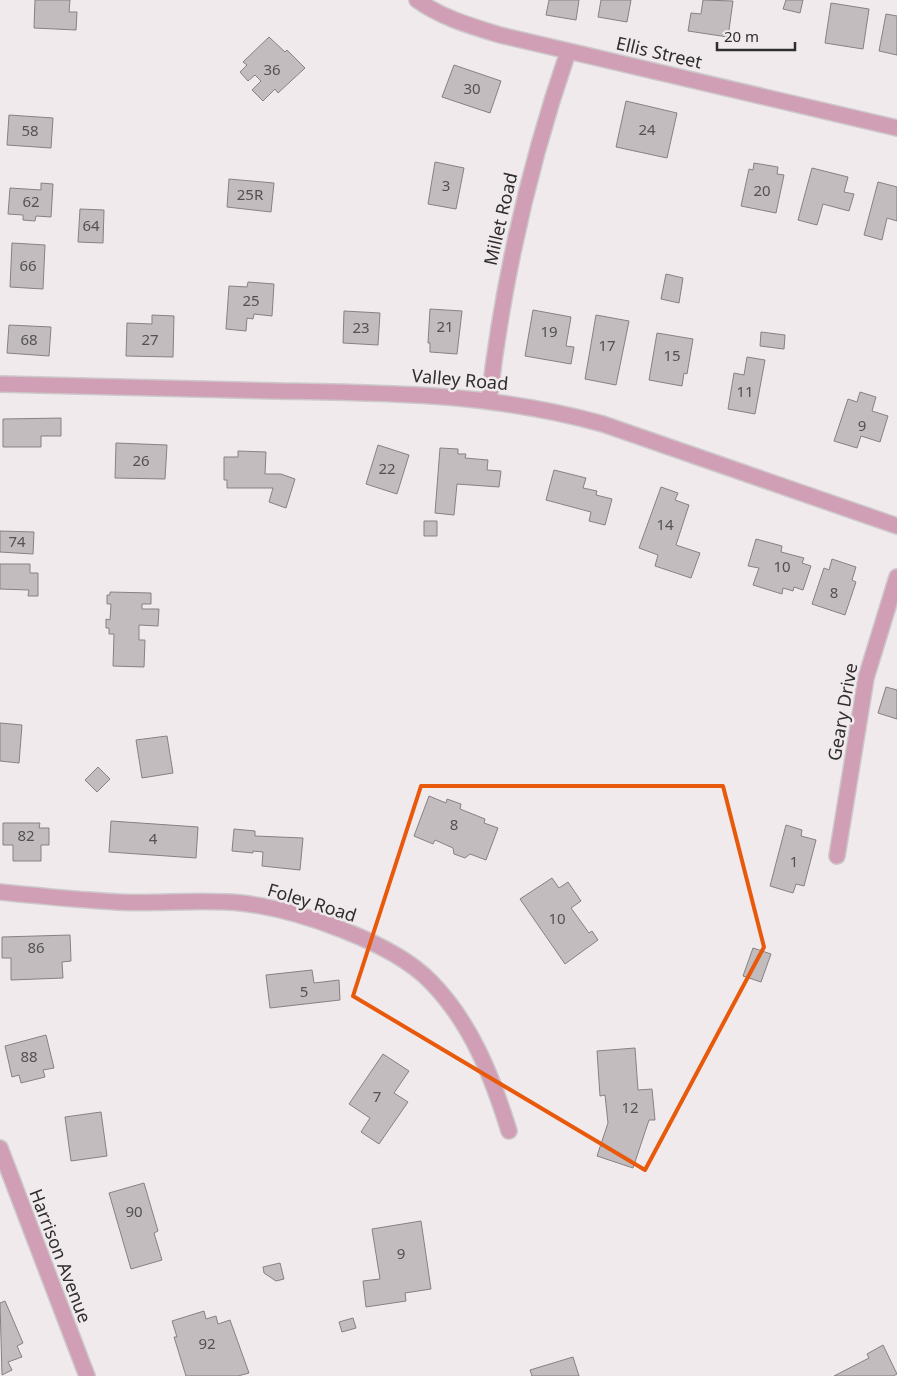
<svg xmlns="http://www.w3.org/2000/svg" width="897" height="1376" viewBox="0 0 897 1376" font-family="'Noto Sans',sans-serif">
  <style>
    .building { fill: #c2bcbf; stroke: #868183 }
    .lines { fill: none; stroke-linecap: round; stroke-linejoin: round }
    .minor-casing { stroke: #cdc8ca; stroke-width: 18 }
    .minor { stroke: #d09fb5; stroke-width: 15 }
    .marked { fill: none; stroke: #e8590c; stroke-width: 4; stroke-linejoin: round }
    .labels { text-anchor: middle; stroke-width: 5; stroke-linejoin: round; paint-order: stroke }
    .number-label { font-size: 15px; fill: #545152 }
    .street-label { font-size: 18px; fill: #2f2d2e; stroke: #f0eaec }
  </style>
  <rect width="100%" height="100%" fill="#f0eaec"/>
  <!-- building -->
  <path class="building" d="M35 0H70L69 12H77L76 30 34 28Z
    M549 0H579L576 20 546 15Z
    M601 0H631L627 22 598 17Z
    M703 0 733 1 728 37 688 31 691 13 701 14Z
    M786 0H803L800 13 783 9Z
    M831 3 869 9 863 49 825 43Z
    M886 14 897 16V55L879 51Z
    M269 37 285 52 287 50 305 68 278 93 275 89 263 101 252 90 261 81 255 75 248 81 240 72 247 65 243 62Z
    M454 65 501 81 490 113 442 97Z
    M626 101 677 113 667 158 616 147Z
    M9 115 53 118 51 148 7 145Z
    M435 162 464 168 456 209 428 204Z
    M754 163 778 167 777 174 784 175 776 213 741 206 749 169 753 170Z
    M812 168 848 177 844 192 854 194 849 211 823 204 817 225 798 220Z
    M229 179 274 183 271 212 227 207Z
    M878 182 897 187V221L887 218 882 240 864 235Z
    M41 183 53 184 51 217 36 216 35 221 23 220V215L8 214 10 188 41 190Z
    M80 209 104 210 103 243 78 242Z
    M12 243 45 245 43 289 10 287Z
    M666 274 683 278 679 303 661 299Z
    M248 282 274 284 272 316 254 314 253 319 247 318 246 331 226 329 229 286 247 287Z
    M430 309 462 311 457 354 430 352V343H428Z
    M533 310 571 317 566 346 574 347 571 364 525 356Z
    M344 311 380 313 378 345 343 343Z
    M152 315 174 316 173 357 126 356 127 323 152 324Z
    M596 315 629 321 616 385 585 379Z
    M9 325 51 327 49 356 7 353Z
    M761 332 785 335 784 349 760 346Z
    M657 333 693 339 687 374 684 373 682 386 649 380Z
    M747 357 765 360 755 414 728 409 734 373 744 375Z
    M860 392 876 397 872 411 888 416 880 442 861 436 857 448 834 441 848 399 857 402Z
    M61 418V436H41V447H3V419Z
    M116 443 167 445 165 479 115 478Z
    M378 445 409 455 397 494 366 484Z
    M440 448 458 449V454H466L465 458 488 460 487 470 501 471 499 487 457 484 454 515 435 513Z
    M238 451 266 452 265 474H281L295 479 286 508 269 502 273 488H227V480H224V457H238Z
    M554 470 586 478 583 488 597 491 596 495 612 499 605 525 589 521 591 512 546 500Z
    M661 487 678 493 675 500 689 505 676 545 700 553 691 578 655 566 658 555 639 548Z
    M424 521H437V536H424Z
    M0 531 34 532 33 554 0 552Z
    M756 539 782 546 781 552 804 558 802 563 811 566 803 590 794 587 793 591 783 588 782 594 753 585 759 568 748 566Z
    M832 559 856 567 852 580 856 582 845 615 812 604 824 568 829 570Z
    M0 564H30V573H38V596H28L29 590 0 589Z
    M110 592 151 593V604H142V609H159L158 626 139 625V640H145L144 667 113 666 114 634H109V628H106V619L110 620 111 604H107V595H110Z
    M886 687 897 690V719L878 713Z
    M0 723 22 725 19 763 0 761Z
    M167 736 173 773 142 778 136 740Z
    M98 767 110 779 97 792 85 780Z
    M429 796 446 803 447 799 461 804 460 809 485 819 484 823 498 828 486 860 470 854 465 858 454 854 453 848 435 840 433 844 414 836Z
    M111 821 198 827 196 858 109 852Z
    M3 823H40L39 828H49V845H41V861H13V845H3Z
    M786 825 802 830 801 836 816 840 804 886 796 884 793 893 770 886Z
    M234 829 255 831V836L303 838 300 870 262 866 263 852 253 851V853L232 851Z
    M552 878 559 888 568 882 581 901 571 908 589 933 592 931 598 940 565 964 520 899Z
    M70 935 71 961 62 962 63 978 11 980V958H2V937Z
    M753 948 771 954 761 982 743 976Z
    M312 970 314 983 339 980 340 1000 270 1008 266 975Z
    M46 1035 54 1068 43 1070 45 1077 21 1083 19 1075 12 1077 5 1046Z
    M635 1048 638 1090 652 1089 655 1120H649L633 1168 597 1156 608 1123 605 1095 600 1096 597 1051Z
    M383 1054 409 1071 394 1093 408 1102 379 1144 361 1132 370 1118 349 1104Z
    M101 1112 107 1156 71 1161 65 1117Z
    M144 1183 158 1231 154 1233 162 1260 131 1269 109 1193Z
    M421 1221 431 1289 405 1293 406 1301 366 1307 363 1281 380 1279 372 1229Z
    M280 1263 284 1279 276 1281 264 1273 263 1267Z
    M5 1301 23 1343 17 1346 22 1357 8 1362 12 1370 2 1375 0 1303Z
    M204 1311 206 1319 216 1316 218 1324 230 1320 249 1373 238 1376H186L174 1337H177L172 1321Z
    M353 1318 356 1328 342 1332 339 1322Z
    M883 1345 897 1374 893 1376H834L869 1358 867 1354Z
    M573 1357 579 1376H532L530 1370Z"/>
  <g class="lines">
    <!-- minor casing -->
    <g class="minor-casing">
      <path id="minor" d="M417 0C442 18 471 26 500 35L897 128
        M0 384C92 386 184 389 277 391 391 393 492 393 603 424L897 526
        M489 400C503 280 529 165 568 52
        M837 856 866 678 897 577
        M0 892C39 896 78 900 117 902 158 904 200 899 241 903 296 909 393 942 431 982 471 1023 492 1076 509 1131
        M0 1148 87 1376"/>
    </g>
    <!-- minor -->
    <use href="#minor" class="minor"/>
  </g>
  <!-- marked area -->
  <path class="marked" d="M421 786H723L764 947 645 1170 353 996Z"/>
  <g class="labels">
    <!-- number labels -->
    <g class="number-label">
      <text x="272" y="75">36</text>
      <text x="472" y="94">30</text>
      <text x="647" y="135">24</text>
      <text x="30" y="136">58</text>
      <text x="446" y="191">3</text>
      <text x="762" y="196">20</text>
      <text x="250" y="200">25R</text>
      <text x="31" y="207">62</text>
      <text x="91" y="231">64</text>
      <text x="28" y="271">66</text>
      <text x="251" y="306">25</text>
      <text x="445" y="332">21</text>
      <text x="361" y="333">23</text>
      <text x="549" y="337">19</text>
      <text x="29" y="345">68</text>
      <text x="150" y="345">27</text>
      <text x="607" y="351">17</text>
      <text x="672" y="361">15</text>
      <text x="745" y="397">11</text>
      <text x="862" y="431">9</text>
      <text x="141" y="466">26</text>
      <text x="387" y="474">22</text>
      <text x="665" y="530">14</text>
      <text x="17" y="547">74</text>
      <text x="782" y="572">10</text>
      <text x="834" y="598">8</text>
      <text x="454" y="830">8</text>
      <text x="26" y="841">82</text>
      <text x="153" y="844">4</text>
      <text x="794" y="867">1</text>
      <text x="557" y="924">10</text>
      <text x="36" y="953">86</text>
      <text x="304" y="997">5</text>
      <text x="29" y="1062">88</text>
      <text x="377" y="1102">7</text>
      <text x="630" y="1113">12</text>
      <text x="134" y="1217">90</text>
      <text x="401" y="1259">9</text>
      <text x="207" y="1349">92</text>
    </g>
    <!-- street labels -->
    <g class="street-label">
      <text transform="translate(659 53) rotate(13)" y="6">Ellis Street</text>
      <text transform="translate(501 219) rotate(-77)" y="6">Millet Road</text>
      <text transform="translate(460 380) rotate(5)" y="6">Valley Road</text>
      <text transform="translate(843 712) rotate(-80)" y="6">Geary Drive</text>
      <text transform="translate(312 903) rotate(17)" y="6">Foley Road</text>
      <text transform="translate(60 1256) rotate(69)" y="6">Harrison Avenue</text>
    </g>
  </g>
  <!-- scale -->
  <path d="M717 42v8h78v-8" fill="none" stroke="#2f2d2e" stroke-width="2.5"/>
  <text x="724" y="42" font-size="15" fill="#2f2d2e" stroke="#f0eaec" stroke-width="4" paint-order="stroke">20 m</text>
</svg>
